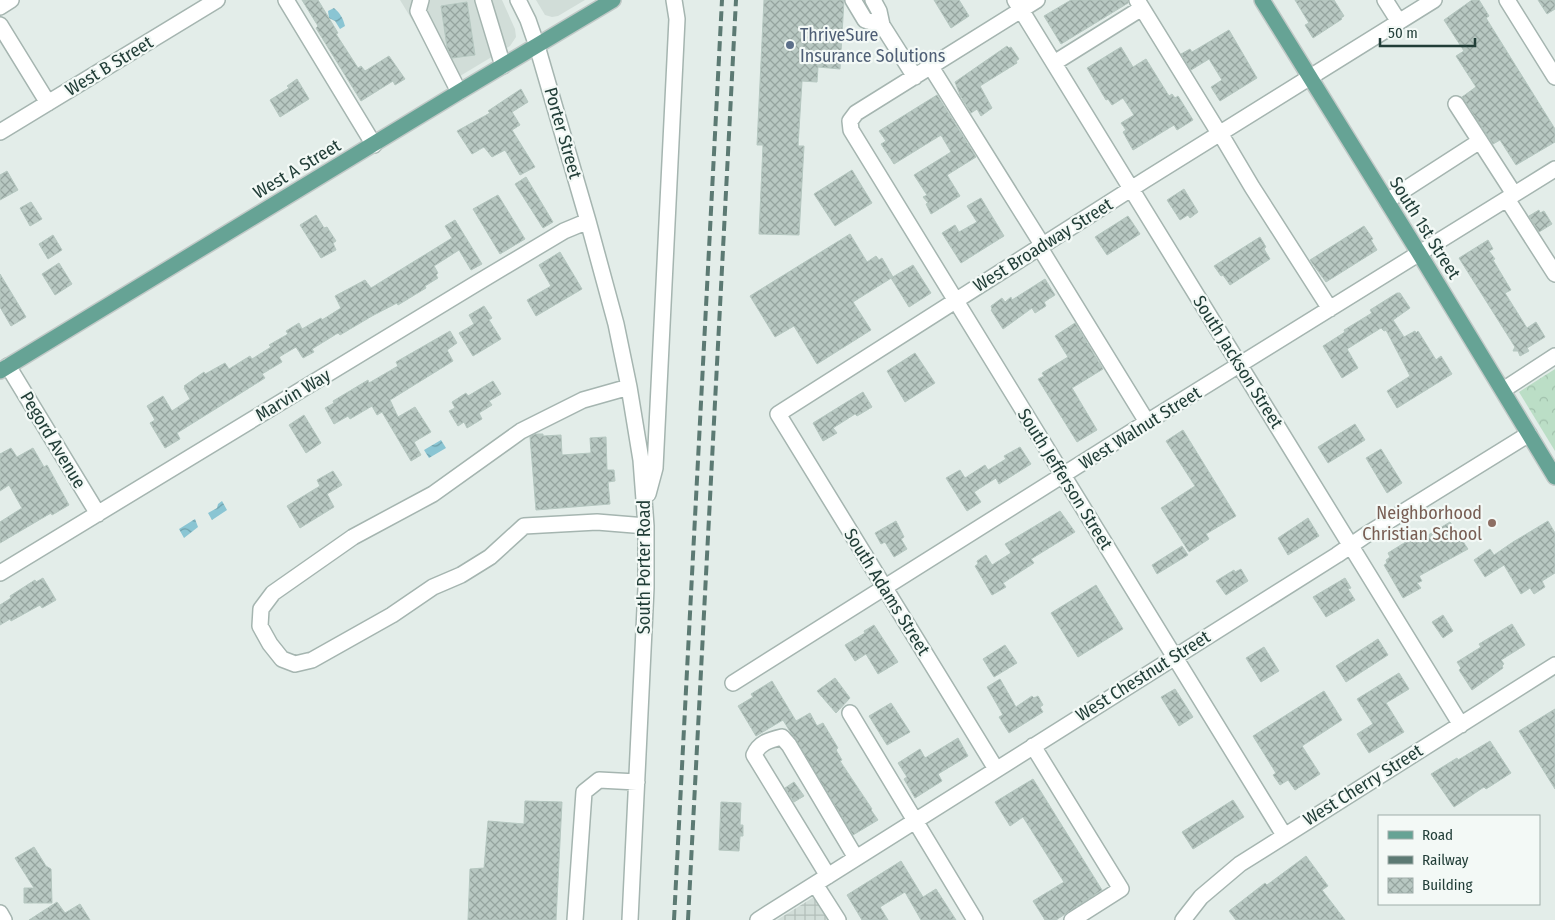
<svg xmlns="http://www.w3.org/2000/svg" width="1555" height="920" viewBox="0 0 1555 920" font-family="'Fira Sans Condensed',sans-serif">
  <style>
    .built { fill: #d1ddd8 }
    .industrial { fill: url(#industrial-grid) }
    .forest { fill: url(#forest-crowns) }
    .water { fill: url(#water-waves) }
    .building { fill: url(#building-cross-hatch); stroke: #b5c7c0 }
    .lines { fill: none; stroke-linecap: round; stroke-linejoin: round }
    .minor-casing { stroke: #a5b5b0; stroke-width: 18 }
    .major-casing { stroke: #c1c9c7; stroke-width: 18 }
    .minor { stroke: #fff; stroke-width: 15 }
    .major { stroke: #66a395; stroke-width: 15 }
    .rail { stroke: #5c7a73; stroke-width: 4; stroke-dasharray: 10 5; stroke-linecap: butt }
    .service-dot { fill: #5c6f8a; stroke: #f3f9f6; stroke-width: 2 }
    .education-dot { fill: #8d6e63; stroke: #f3f9f6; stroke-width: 2 }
    .labels { text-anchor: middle; stroke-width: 4.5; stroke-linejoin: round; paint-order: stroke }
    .service-label { font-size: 18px; fill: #4e5e75; stroke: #f3f9f6; text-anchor: start }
    .street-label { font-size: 18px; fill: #223e38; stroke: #f3f9f6 }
    .education-label { font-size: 18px; fill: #785e54; stroke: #f3f9f6; text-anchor: end }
  </style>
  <defs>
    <pattern id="industrial-grid" width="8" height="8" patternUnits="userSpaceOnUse" patternTransform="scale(1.25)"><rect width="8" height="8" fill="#d1ddd8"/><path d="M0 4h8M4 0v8" fill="none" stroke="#b3bfba"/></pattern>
    <pattern id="forest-crowns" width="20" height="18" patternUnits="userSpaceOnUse" patternTransform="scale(1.25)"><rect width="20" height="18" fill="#bbdec6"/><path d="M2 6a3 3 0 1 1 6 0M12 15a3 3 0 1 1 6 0" fill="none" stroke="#a0c0ab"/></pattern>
    <pattern id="water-waves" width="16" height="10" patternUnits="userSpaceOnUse" patternTransform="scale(1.25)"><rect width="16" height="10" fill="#8ac5d3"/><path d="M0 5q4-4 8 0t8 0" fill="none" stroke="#70a1ac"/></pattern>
    <pattern id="building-cross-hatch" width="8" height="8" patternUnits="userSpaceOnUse" patternTransform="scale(1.25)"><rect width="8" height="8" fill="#b8c8c2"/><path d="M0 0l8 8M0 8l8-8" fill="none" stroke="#95a49f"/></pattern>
  </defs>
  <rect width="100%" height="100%" fill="#e3ede9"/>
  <!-- built -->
  <path class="built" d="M400 0H502L515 29 516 37 510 46 450 82Z
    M536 0H585L558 16 552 17 545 15Z"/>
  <!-- industrial -->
  <path class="industrial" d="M814 897 828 920H777Z"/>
  <!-- forest -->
  <path class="forest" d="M1555 369V451L1519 392Z"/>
  <!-- water -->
  <path class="water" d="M334 8C340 13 343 18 345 26L340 29 335 21 329 18 328 11Z
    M441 440 446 448 429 458 424 450Z
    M222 501 227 510 212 520 208 513 217 508 218 504Z
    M195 519 198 527 184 538 179 529Z"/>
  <!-- building -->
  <path class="building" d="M302 0H318L338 33 336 34 358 68 361 66 365 71 389 56 405 79 395 85 393 81 361 101 316 28 318 26Z
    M764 0H844L840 69 818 67 817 82 802 81 798 146H804L799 235 759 234 763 145H757Z
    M934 0H959L969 16 951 28Z
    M1071 0H1128V3L1061 44 1044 16Z
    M1295 0H1334L1344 16 1341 18 1342 19 1313 38 1305 25 1309 23Z
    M1472 0H1479L1489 16 1486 18 1555 129V142L1516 165 1500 140 1493 144 1462 97 1476 87 1456 56 1464 51 1444 20Z
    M1538 0H1555V9L1547 14Z
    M467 2 475 55 452 58 447 47 441 6Z
    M1229 30 1257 78 1220 101 1211 87 1222 80 1209 59 1191 70 1181 54 1190 49 1192 52Z
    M1007 46 1009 48 1011 47 1019 59 1016 61 1017 63 980 86 992 108 981 116 977 109 971 113 960 95 955 82Z
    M1121 47 1133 67 1146 59 1169 96 1172 94 1175 98 1178 96 1193 120 1177 130 1174 125 1133 150 1123 132 1126 130 1121 123 1134 115 1123 98 1112 105 1108 99 1106 100 1087 68Z
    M297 79 309 99 280 117 270 100 289 88 287 86Z
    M521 89 528 102 512 112 520 125 512 130 535 167 520 175 505 150 492 157 484 147 472 154 457 131 490 113 488 111Z
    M937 95 976 157 947 175 960 196 931 214 926 204 928 203 923 197 927 195 914 175 951 152 941 135 894 164 881 144 886 141 879 131Z
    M852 170 872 203 835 226 814 194Z
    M7 171 18 190 0 200V175Z
    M526 177 553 222 543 228 515 184Z
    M1184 189 1198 212 1190 218 1188 215 1180 220 1167 200Z
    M498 195 525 239 500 254 473 209Z
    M981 198 1004 236 961 263 942 233 955 225 959 232 977 222 967 206Z
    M31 202 42 219 30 226 20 208Z
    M1539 210 1540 213 1544 211 1552 224 1539 232 1529 216Z
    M316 215 324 228 327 227 336 241 333 243 336 250 321 258 300 225Z
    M1128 216 1140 234 1107 255 1095 237Z
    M455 220 482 264 471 270 459 250 434 266 438 273 436 275 438 278 425 286 426 288 398 305 397 303 372 316 340 335 338 333 312 349 314 352 303 358 296 347 279 357 282 362 262 374 265 378 177 433 180 439 165 448 150 423 155 420 147 406 163 396 172 411 190 399 184 388 185 387 184 386 204 372 205 374 225 363 229 369 250 356 252 359 271 347 269 345 288 334 286 331 299 323 302 329 321 318 322 320 341 308 335 296 365 280 371 288 452 238 445 226Z
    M1364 226 1373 239 1371 240 1377 250 1326 282 1310 260Z
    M850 234 867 262 876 256 879 260 882 258 893 277 853 302 871 330 817 364 794 326 775 337 750 296Z
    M53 235 62 250 48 259 39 244Z
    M1260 237 1266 247 1264 249 1270 259 1230 285 1223 275 1221 276 1214 266Z
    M1488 240 1493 249 1489 251 1495 259 1493 260 1511 290 1505 293 1527 328 1536 322 1545 337 1527 348 1529 351 1520 356 1518 351H1513L1515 347 1459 258Z
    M560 252 582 289 536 316 527 300 551 286 539 265Z
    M59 263 72 284 55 295 42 274Z
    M913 265 931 293 909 307 891 278Z
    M0 274 26 317 11 326 0 307Z
    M1045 279 1055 295 1044 302 1046 306 1035 313 1032 308 1003 329 991 310 992 309 991 306 1002 298 1005 302 1011 297 1012 300Z
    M1397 293H1400L1410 308 1393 320 1404 337 1415 331 1416 333 1418 331 1436 360 1441 356 1452 374 1397 408 1387 391 1410 376 1386 330 1384 331 1381 328 1347 349 1358 368 1342 378 1323 346 1345 332 1344 330 1372 313 1370 310Z
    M484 306 492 318 489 320 501 339 473 356 459 333 474 324 469 315Z
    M1075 323 1103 369 1072 388 1097 430 1077 442 1038 379 1044 376 1042 373 1068 357 1055 336Z
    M450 331 457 343 447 350 453 361 390 400 398 417 415 407 431 432 414 442 421 455 411 461 382 412 377 415 372 406 350 419 348 416 334 424 325 408 334 403 333 401 368 380 369 383 398 366 396 362Z
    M915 353 935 383 905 402 887 371Z
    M493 381 501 394 489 401 492 405 479 413 482 419 467 428 464 422 458 426 449 411 455 408 452 402 466 393 468 396Z
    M863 392 872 407 857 416 855 414 833 428 837 433 823 441 813 423Z
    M304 415 321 443 306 453 289 425Z
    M1355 424 1365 440 1328 463 1318 447Z
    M1183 430 1236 516 1206 534 1209 539 1189 552 1161 508 1195 486 1166 441Z
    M535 434H543V436L561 435 562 455 591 453 590 438 606 437 607 470H614L615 481 608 482 610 504 536 510 530 437Z
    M1020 447 1031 464 999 484 996 478 974 492 981 502 967 511 946 478 960 470 965 478 985 465 988 470 1006 459 1004 456Z
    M11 448 17 457 33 448 44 467 47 465 69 505 52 515 51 513 0 543V522L22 508 9 485 0 491V454Z
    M1381 449 1402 483 1387 493 1366 458Z
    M333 471 342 485 327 494 334 507 300 528 287 506 320 486 317 480Z
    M1060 511 1075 532 1031 559 1034 563 1003 583 1006 587 992 595 975 566 978 564 977 561 986 555 992 565 1011 553 1005 544Z
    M1308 518 1319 536 1288 555 1278 538Z
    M896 521 904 537 901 539 907 549 894 557 885 542 881 544 875 533Z
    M1548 521 1555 533V573L1542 581 1545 587 1534 594 1530 588 1521 594 1504 565 1485 577 1474 560 1490 549 1494 555 1513 542Z
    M1450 522 1468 549 1419 576 1422 581 1417 583 1421 588 1403 598 1384 565 1387 563 1386 560 1390 557 1388 553 1417 535 1420 540Z
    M1182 546 1188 555 1157 574 1152 565Z
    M1241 569 1248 581 1226 595 1216 581 1234 570 1235 572Z
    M43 578 56 600 42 608 40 605 11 621 10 619 0 625V605L11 598 10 596 35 580 36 582Z
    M1345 578 1351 588 1348 589 1355 600 1326 617 1313 597Z
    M1096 585 1123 629 1078 657 1051 613Z
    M1443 615 1453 631 1443 638 1432 622Z
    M1512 624 1525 645 1501 660 1504 664 1502 666 1503 668 1472 690 1459 670 1461 668 1457 662 1481 647 1479 644Z
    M874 625 898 662 878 674 866 654 855 661 845 645 865 633 864 631Z
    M1378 639 1388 655 1346 682 1336 666Z
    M1005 645 1017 663 994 677 983 659Z
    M1264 647 1279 671 1261 682 1246 658Z
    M1399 673 1409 689 1386 703 1404 732 1369 753 1357 734 1373 724 1357 699Z
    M835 678 850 698 836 713 817 691Z
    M1000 679 1016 707 1032 696 1034 698 1038 696 1043 705 1040 707 1043 712 1009 733 999 717 1003 715 987 687Z
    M772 681 796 721 810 713 817 726 823 723 838 748 836 750 842 760 840 761 872 809 871 810 878 820 853 835 783 720 756 736 738 706 753 697 751 694Z
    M1175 689 1193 717 1179 726 1161 697Z
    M1324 691 1342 720 1302 746 1320 774 1295 790 1288 780 1280 785 1273 775 1276 773 1253 736Z
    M891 703 910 732 887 745 869 716Z
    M1555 709V789L1519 731Z
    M958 738 968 756 938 774 942 781 915 798 904 779 907 777 898 763 920 749 925 758Z
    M1490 741 1511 773 1486 789 1484 787 1454 807 1431 774 1457 758 1458 760Z
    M1033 779 1102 890 1056 920H1045L1033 901 1064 882 1023 817 1010 826 995 802Z
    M794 782 804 796 794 802 785 788Z
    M1233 800 1244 817 1193 849 1182 832Z
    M525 801 562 802 556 920H468L470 869 484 868 488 821 524 824Z
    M721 802 741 803 740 825H743V836H740L739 851 719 850Z
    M34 847 46 866 51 869 52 903H24V888H34L15 858Z
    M1306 856 1328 886 1322 890 1345 920H1236L1229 911 1265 883 1267 885Z
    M901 861 923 897 936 889 956 920H921L905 892 880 907 888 920H862L847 895Z
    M57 902 65 913 80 904 90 920H29Z"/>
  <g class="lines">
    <!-- minor casing -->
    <g class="minor-casing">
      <path id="minor" d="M286 0 374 145
        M421 0 418 11 459 92
        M483 0 503 66
        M518 0 528 20 537 46 588 221 616 324 629 387 641 460 646 526V588L630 920
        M853 0 865 20 882 25 915 77
        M873 0 879 11 882 25
        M1015 0 1461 725
        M1037 0 856 113 850 121 851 130 1284 835
        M1137 0 1219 133
        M1385 0 1399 22
        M1507 0 1555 77
        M0 7 11 0
        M0 25 48 103
        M1054 63 1142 8
        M931 67 1043 246
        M1456 104 1514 194
        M0 132 217 0
        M1220 133 1252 187 1330 309
        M1507 199 1555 274
        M1387 201 1480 141
        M1040 248 1147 422
        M8 366 98 514
        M629 387 583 400 521 431 433 494 353 537 273 593 261 609 260 626 270 644 282 659 295 664 312 660 392 615 433 587 461 575 490 557 524 526 597 522 646 526
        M1503 390 1555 356
        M648 494 655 468 677 19 674 0
        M0 573 477 283 564 231 588 221
        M733 683 1147 422 1555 169
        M850 713 975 920
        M1033 746 1121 889 1072 920
        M996 769 778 414 1145 180 1434 0
        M828 876 754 755C759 743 769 740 782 737L789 745 856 858
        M815 884 838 920
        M0 913 4 920
        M575 920 584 792 599 780 637 782
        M758 920 1337 555 1366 535 1529 434
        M1183 920 1201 897 1240 864 1555 665"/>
    </g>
    <!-- major casing -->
    <g class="major-casing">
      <path id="major" d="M1262 0 1419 253 1555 477
        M0 371 459 92 613 0"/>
    </g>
    <!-- minor -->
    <use href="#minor" class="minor"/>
    <!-- major -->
    <use href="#major" class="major"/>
    <!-- rail -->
    <path class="rail" d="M674 920 722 0
      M688 920 736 0"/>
  </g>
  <!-- markers -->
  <circle class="service-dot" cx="790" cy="45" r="5"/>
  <circle class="education-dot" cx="1492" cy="523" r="5"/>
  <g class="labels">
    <!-- service labels -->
    <g class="service-label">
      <text x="800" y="41">ThriveSure<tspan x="800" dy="21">Insurance Solutions</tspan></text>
    </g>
    <!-- street labels -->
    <g class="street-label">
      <text transform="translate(109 66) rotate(-31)" y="6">West B Street</text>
      <text transform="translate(563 133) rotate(74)" y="6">Porter Street</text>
      <text transform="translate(297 169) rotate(-31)" y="6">West A Street</text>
      <text transform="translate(1425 228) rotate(58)" y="6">South 1st Street</text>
      <text transform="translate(1043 245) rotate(-32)" y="6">West Broadway Street</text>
      <text transform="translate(1238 362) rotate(58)" y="6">South Jackson Street</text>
      <text transform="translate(293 395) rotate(-31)" y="6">Marvin Way</text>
      <text transform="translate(1140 428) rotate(-32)" y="6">West Walnut Street</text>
      <text transform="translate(53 440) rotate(59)" y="6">Pegord Avenue</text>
      <text transform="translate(1065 479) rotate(58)" y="6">South Jefferson Street</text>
      <text transform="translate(644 567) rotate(-90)" y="6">South Porter Road</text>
      <text transform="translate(887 592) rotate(58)" y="6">South Adams Street</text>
      <text transform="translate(1143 676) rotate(-32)" y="6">West Chestnut Street</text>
      <text transform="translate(1363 785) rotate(-32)" y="6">West Cherry Street</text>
    </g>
    <!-- education labels -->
    <g class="education-label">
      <text x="1482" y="519">Neighborhood<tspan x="1482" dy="21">Christian School</tspan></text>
    </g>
  </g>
  <!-- legend -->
  <rect x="1378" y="815" width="162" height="90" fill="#f3f9f6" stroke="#9faeaa"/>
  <rect x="1388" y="831" width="25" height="8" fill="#66a395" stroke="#9faeaa"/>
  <text x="1422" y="840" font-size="15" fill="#223e38">Road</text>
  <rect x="1388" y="856" width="25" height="8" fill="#5c7a73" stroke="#9faeaa"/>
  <text x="1422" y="865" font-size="15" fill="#223e38">Railway</text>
  <rect x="1388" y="878" width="25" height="15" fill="url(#building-cross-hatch)" stroke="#9faeaa"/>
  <text x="1422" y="890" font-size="15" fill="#223e38">Building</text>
  <!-- scale -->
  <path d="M1380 38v8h95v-8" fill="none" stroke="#223e38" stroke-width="2.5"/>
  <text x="1388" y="38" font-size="15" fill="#223e38" stroke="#f3f9f6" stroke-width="4" paint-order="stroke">50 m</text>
</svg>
